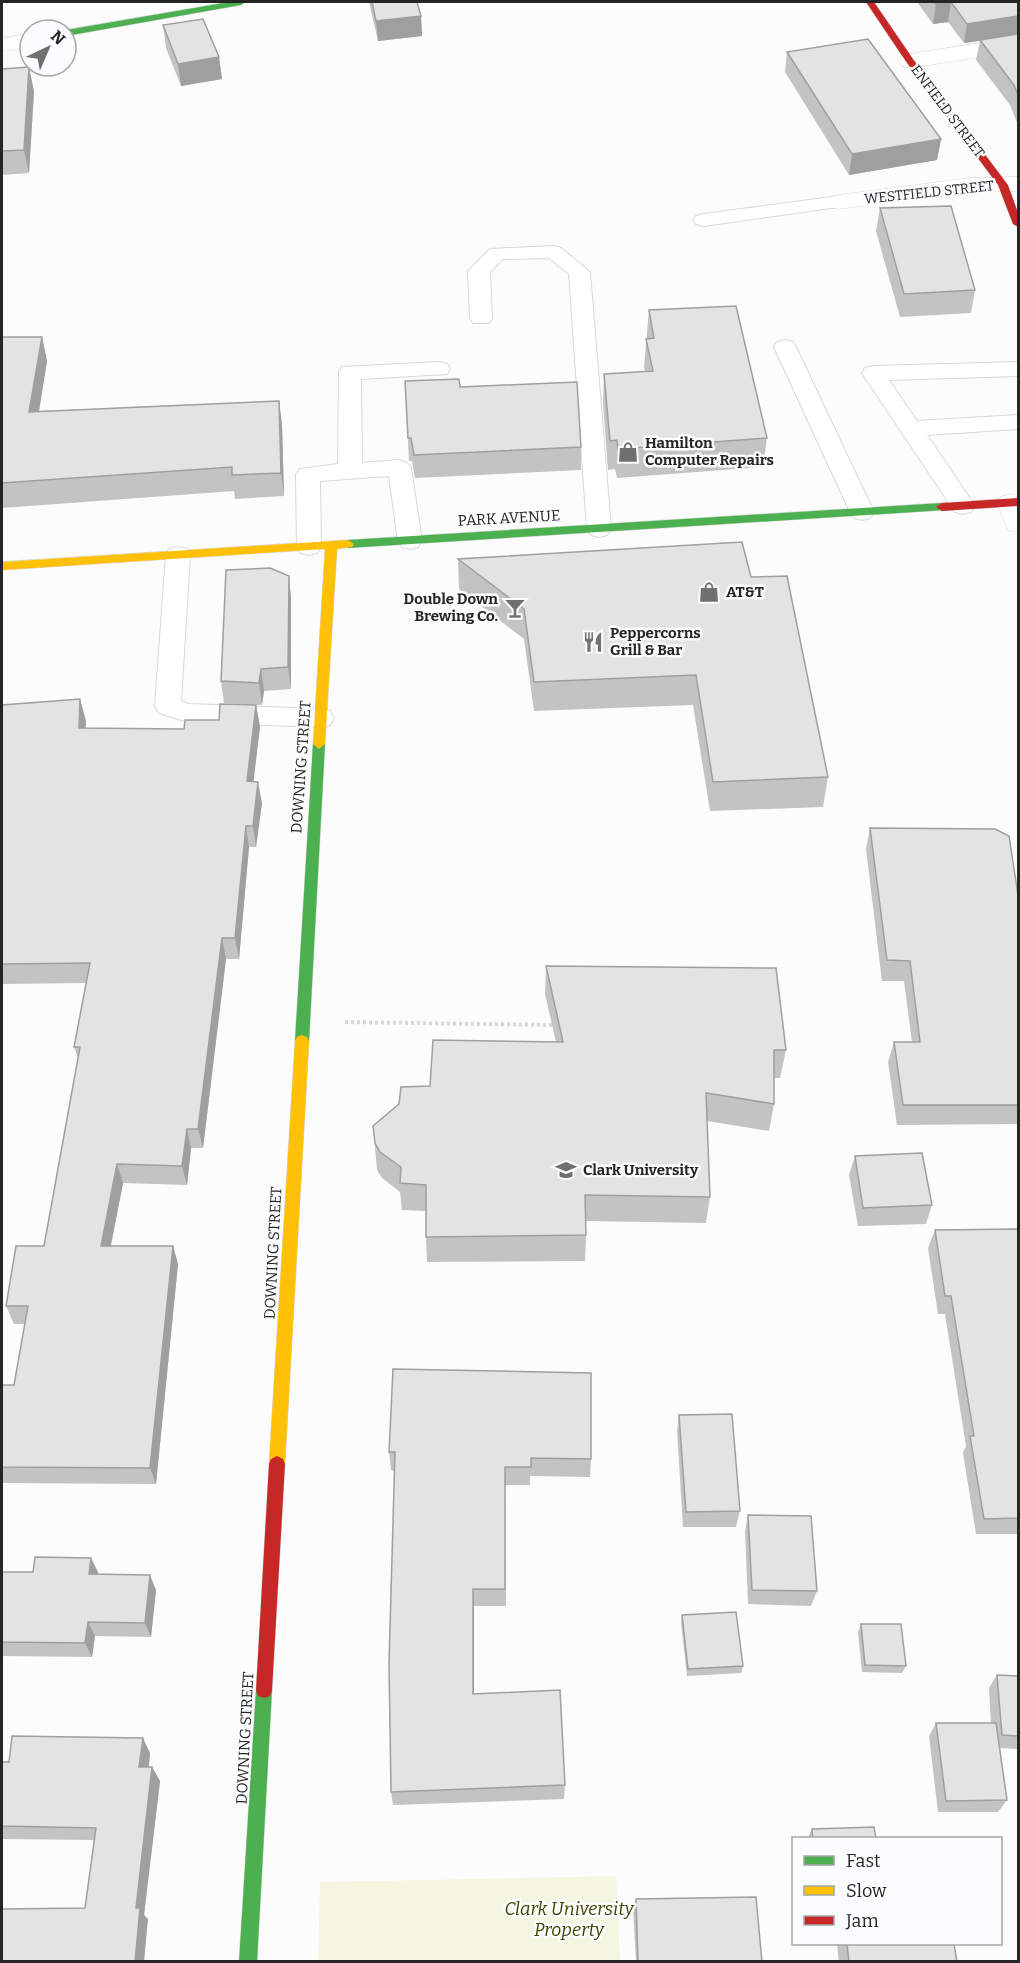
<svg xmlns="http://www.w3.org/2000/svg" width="1020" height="1963" viewBox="0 0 1020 1963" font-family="Bitter,serif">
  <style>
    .green { fill: #f4f6e2 }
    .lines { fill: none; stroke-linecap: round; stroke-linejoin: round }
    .lane-casing { stroke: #d8d8d9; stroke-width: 2 }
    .street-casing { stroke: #d8d8d9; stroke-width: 1 }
    .fast-casing { stroke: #d8d8d9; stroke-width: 1 }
    .slow-casing { stroke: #d8d8d9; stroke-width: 1 }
    .jam-casing { stroke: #d8d8d9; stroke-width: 1 }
    .path { stroke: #d7d7d7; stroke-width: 4; stroke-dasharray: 3 3; stroke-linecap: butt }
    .lane { fill: #fff; fill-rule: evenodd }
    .street { fill: #fff; fill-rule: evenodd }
    .fast { fill: #4caf50; fill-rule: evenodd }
    .slow { fill: #ffc107; fill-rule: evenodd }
    .jam { fill: #c62828; fill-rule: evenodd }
    .wall { fill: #c3c3c4 }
    .shaded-wall { fill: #9f9fa0 }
    .building { fill: #e3e3e4; stroke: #9f9fa0; stroke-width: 1.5 }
    .labels { text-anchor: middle; stroke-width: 5; stroke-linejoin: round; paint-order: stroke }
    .far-street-label { font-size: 14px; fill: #252526; stroke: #fbfcfd }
    .poi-label { font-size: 15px; font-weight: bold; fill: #252526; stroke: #fbfcfd; text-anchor: start }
    .street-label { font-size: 15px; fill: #252526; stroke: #fbfcfd }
    .near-park-label { font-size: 18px; font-style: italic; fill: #414300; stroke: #fbfcfd }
  </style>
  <rect width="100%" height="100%" fill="#fcfcfc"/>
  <!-- green -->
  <path class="green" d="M616 1876 620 1961H318L320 1882Z"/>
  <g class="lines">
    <!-- lane casing -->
    <g class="lane-casing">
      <path id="lane" d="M839 196 846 198 849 202 846 206 703 226 696 224 693 220 696 216 703 214Z
        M554 246 561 248 590 272 611 529 607 535 599 537 591 535 587 529 569 274 549 258 503 259 490 272 492 318 489 323H473L470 318 468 271 490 249Z
        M785 340 793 342 796 347 874 512 870 518 862 520 854 518 850 512 774 347 777 342Z
        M439 362 447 364 450 369 447 374 361 379 362 463 399 460 407 463 411 468 422 541 418 547 410 549 402 547 398 541 389 476 320 481 321 547 317 553 309 555 301 553 297 547 296 474 300 469 338 464 339 372 342 367Z
        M1018 362V376L889 380 917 421 1018 415V429L927 435 975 506 971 512 963 514 955 512 862 373 865 368 873 366Z
        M178 547 187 549 190 555 181 701 189 704 321 709 330 711 334 718 330 725 321 727 188 722 159 713 155 706 166 555 169 549Z"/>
    </g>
    <!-- street casing -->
    <g class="street-casing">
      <path id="street" d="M30 33V47L2 51V39Z
        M1018 37V51L910 68 902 66 899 61 902 56 910 54Z
        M1018 177V191L970 192 839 209 831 207 827 202 831 197 839 195 970 178Z
        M1011 494 1018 496V532L1008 530 997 503 1001 497Z"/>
    </g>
    <!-- fast casing -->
    <g class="fast-casing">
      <path id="fast" d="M229 2H245L241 5 66 36V30Z
        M942 503 948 507 946 510 348 548 342 544 348 540Z
        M319 739 325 744 309 1041 307 1045H297L295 1041 313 744Z
        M264 1682 270 1684 272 1690 257 1962H239L256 1690 258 1684Z"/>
    </g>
    <!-- slow casing -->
    <g class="slow-casing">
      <path id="slow" d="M348 540 354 544 352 547 337 549 325 744 319 749 313 744 325 549 2 570V562Z
        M302 1035 307 1037 309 1041 285 1464 283 1469 277 1472 271 1469 269 1464 295 1041 297 1037Z"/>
    </g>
    <!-- jam casing -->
    <g class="jam-casing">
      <path id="jam" d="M866 2H874L913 59 1008 185 1018 213V227L1013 224 998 185 907 63Z
        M1018 498V506L942 511 936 507 942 503Z
        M277 1456 283 1459 285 1464 272 1690 270 1696 264 1698 258 1696 256 1690 269 1464 271 1459Z"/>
    </g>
    <!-- path -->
    <path class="path" d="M345 1022 552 1025"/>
    <!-- lane -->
    <use href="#lane" class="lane"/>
    <!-- street -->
    <use href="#street" class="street"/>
    <!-- fast -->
    <use href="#fast" class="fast"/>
    <!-- slow -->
    <use href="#slow" class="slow"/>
    <!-- jam -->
    <use href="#jam" class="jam"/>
  </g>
  <!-- wall -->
  <path class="wall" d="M369 2H417L421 16 422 36 378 41Z
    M917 2H1018V125L1010 105 976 60 980 41 964 43 948 22 933 24Z
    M163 25 219 57 222 79 181 86 166 48Z
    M787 52 941 139 937 160 849 175 785 72Z
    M2 69 34 91 29 173 2 175Z
    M880 208 975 290 971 313 900 317 876 231Z
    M649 310 767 438 763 467 617 478 615 469 608 470 603 403 604 374 645 372 644 367Z
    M2 337H42L47 361 39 411 279 401 282 425 284 496 235 499 234 491 2 508Z
    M405 381 460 387 581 447V470L415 478 412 461H409Z
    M458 559 751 577 828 777 823 807 710 811 693 705 534 711 524 639 459 589Z
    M289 576 291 599V689L264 691 262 705 224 703 221 681Z
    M2 705 86 721 85 728 184 729 219 720 256 705 260 727 253 782 262 803 256 847H249L239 959H226L203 1148H191L187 1185 123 1183 111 1246H173L178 1264 156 1484 2 1483V1385H14L25 1324H14L6 1306 44 1246 78 1058 74 1047 86 983 2 984Z
    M870 828 1018 895V1124L897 1125 888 1062 894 1042H912L904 981H882L866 849Z
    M546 966 786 1050 780 1078H774V1104L769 1131 707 1121 710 1197 706 1223 586 1221V1235L585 1261 427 1262 426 1237V1211L402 1210 400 1192 382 1178 377 1170 373 1126 430 1086 556 1042 545 994Z
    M855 1156 932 1205 926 1224 858 1226 849 1175Z
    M1018 1229V1534H976L963 1453 966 1446 945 1314H938L928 1248 935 1230Z
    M679 1415 740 1511 736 1527H683L677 1431Z
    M389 1452 591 1459 590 1477 530 1476V1485H505L506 1606H474V1694L565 1785 564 1799 393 1805 391 1792 394 1471 391 1470Z
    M748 1515 817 1591 811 1606 748 1604 745 1531Z
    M2 1572H98V1574L156 1590 151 1637 95 1636 92 1657 2 1656Z
    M682 1615 743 1666 741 1673 687 1676 681 1622Z
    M861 1624 906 1666 902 1673 862 1672 858 1632Z
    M997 1675 1018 1676V1749L999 1748 1007 1800 998 1812H938L929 1736 936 1723H991L989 1688Z
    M150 1753 149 1767H152L160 1781 144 1915 148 1919 85 1908 94 1840 2 1839V1762Z
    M812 1829 876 1839H807Z
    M636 1899 762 1962H636L633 1909Z
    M837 1944H954L957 1962H839Z"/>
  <!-- shaded-wall -->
  <path class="shaded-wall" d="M951 2 948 22 933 24 936 4Z
    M421 16 422 36 378 41 376 21Z
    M1018 16V35L964 43 967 24Z
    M219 57 222 79 181 86 178 64Z
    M29 67 34 91 29 173 24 150Z
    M941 139 937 160 849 175 852 154Z
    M42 337 47 361 35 436 29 412Z
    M279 401 282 425 284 496 281 473Z
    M289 576 291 599V689L288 667Z
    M261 669 264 691 262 705 259 683Z
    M80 699 86 721 85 750 79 728Z
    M256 705 260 727 251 803 247 781Z
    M258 782 262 803 256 847 253 826Z
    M246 826 249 847 239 959 235 938Z
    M222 938 226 959 203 1148 198 1129Z
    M187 1129 191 1148 187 1185 182 1166Z
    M117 1164 123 1183 107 1264 101 1246Z
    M173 1246 178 1264 156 1484 150 1468Z
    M91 1558 98 1572 97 1589 89 1574Z
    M150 1575 156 1590 151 1637 145 1623Z
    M473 1589 474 1606V1709L473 1694Z
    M88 1622 95 1636 92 1657 85 1643Z
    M143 1738 150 1753 147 1781 139 1767Z
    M152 1767 160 1781 144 1915 148 1919 144 1962H135L136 1908Z"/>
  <!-- building -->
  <path class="building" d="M372 2H417L421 16 376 21Z
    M934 2H1018V16L967 24 951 2 936 4Z
    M203 19 219 57 178 64 163 25Z
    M1018 34V95L1014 85 980 40Z
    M868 39 941 139 852 154 787 52Z
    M29 67 24 150 2 151V69Z
    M951 206 975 290 904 294 880 208Z
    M736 306 767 438 618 449 617 440 610 441 604 374 653 371 646 339 654 338 649 310Z
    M2 337H42L29 412 279 401 281 473 232 475V467L2 483Z
    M459 379 460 387 577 382 581 447 414 455 411 438H408L405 381Z
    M742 542 751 577 787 576 828 777 713 782 696 675 534 682 524 609 458 559Z
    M270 568 289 576 288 667 261 669 259 683 221 681 226 570Z
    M80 699 79 728 184 729 185 720H219L220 704 256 705 247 781 258 782 253 826H246L235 938H222L198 1129H187L182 1166 117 1164 101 1246H173L150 1468 2 1467V1385H14L28 1306H6L16 1246H44L80 1047H74L90 963 2 964V705Z
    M870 828 995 829 1009 836 1018 895V1105H903L894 1042H920L910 961 887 960Z
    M546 966 776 968 786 1050H774V1104L706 1093 710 1197 585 1195 586 1235 426 1237V1185L400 1183 401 1167 380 1152 375 1143 373 1126 399 1104 401 1087 430 1086 433 1040 563 1042Z
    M922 1153 932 1205 863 1208 855 1156Z
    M1018 1229V1518L984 1519 970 1436H974L951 1296H945L935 1230Z
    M393 1369 591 1373V1459L531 1458V1467H505V1589H473V1694L560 1690 565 1785 391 1792 389 1663 395 1452H389Z
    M732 1414 740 1511 686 1512 679 1415Z
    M748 1515 811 1516 817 1591 752 1590Z
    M35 1557 91 1558 89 1574 150 1575 145 1623 88 1622 85 1643 2 1642V1572H33Z
    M736 1612 743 1666 688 1669 682 1615Z
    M861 1624H901L906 1666 865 1665Z
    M997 1675 1018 1676V1736L1002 1735Z
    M936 1723H996L1007 1800 946 1801Z
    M12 1736 143 1738 139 1767H152L136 1908H140L135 1962H2V1909L85 1908 96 1828 2 1826V1762H9Z
    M874 1827 876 1839H813L812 1829Z
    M756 1897 762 1962H638L636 1899Z
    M847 1944H954L957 1962H849Z"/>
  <!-- icons -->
  <defs>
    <g id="shop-bare" transform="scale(1.62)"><path d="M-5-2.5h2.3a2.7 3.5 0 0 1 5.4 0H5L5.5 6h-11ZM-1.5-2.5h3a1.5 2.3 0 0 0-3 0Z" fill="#707071" stroke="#fbfcfd" stroke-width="2.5" paint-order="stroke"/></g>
    <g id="bar-bare" transform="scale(1.62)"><path d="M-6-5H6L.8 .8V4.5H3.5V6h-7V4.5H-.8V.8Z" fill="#707071" stroke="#fbfcfd" stroke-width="2.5" paint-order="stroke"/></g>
    <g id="restaurant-bare" transform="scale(1.62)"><path d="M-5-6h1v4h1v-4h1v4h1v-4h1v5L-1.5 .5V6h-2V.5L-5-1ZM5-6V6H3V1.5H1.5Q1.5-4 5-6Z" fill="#707071" stroke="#fbfcfd" stroke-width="2.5" paint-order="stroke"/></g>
    <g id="university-bare" transform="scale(1.62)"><path d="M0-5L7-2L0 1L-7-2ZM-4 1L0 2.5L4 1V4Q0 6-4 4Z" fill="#707071" stroke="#fbfcfd" stroke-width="2.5" paint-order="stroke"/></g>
  </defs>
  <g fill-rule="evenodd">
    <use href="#shop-bare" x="628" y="452"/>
    <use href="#shop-bare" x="709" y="592"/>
    <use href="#bar-bare" x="515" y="608"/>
    <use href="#restaurant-bare" x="593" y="642"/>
    <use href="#university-bare" x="566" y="1170"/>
  </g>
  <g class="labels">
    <!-- far-street labels -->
    <g class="far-street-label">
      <text transform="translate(948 111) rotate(53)" y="5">ENFIELD STREET</text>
      <text transform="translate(929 192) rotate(-6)" y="5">WESTFIELD STREET</text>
    </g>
    <!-- poi labels -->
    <g class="poi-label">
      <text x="645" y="448">Hamilton<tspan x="645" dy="17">Computer Repairs</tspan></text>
      <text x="726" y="597">AT&amp;T</text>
      <text x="498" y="604" text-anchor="end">Double Down<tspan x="498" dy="17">Brewing Co.</tspan></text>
      <text x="610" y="638">Peppercorns<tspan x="610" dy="17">Grill &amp; Bar</tspan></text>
      <text x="583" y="1175">Clark University</text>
    </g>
    <!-- street labels -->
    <g class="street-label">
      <text transform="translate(509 518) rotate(-3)" y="5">PARK AVENUE</text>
      <text transform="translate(301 767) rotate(-86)" y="5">DOWNING STREET</text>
      <text transform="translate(273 1253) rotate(-87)" y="5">DOWNING STREET</text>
      <text transform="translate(245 1738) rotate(-87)" y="5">DOWNING STREET</text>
    </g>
    <!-- near-park labels -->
    <g class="near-park-label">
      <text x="569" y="1915">Clark University<tspan x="569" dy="21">Property</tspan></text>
    </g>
  </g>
  <!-- border -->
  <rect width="1020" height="1963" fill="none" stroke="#252526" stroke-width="6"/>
  <!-- legend -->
  <rect x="792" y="1837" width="210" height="108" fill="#fbfcfd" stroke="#a5a6a7" stroke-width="1.5"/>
  <rect x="804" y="1856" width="30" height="9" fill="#4caf50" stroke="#a5a6a7" stroke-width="1.5"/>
  <text x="846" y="1867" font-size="18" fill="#252526">Fast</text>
  <rect x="804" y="1886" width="30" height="9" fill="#ffc107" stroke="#a5a6a7" stroke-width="1.5"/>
  <text x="846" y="1897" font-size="18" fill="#252526">Slow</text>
  <rect x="804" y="1916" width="30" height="9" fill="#c62828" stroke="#a5a6a7" stroke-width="1.5"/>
  <text x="846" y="1927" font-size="18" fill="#252526">Jam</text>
  <!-- north arrow -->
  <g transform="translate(48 48) rotate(44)"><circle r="28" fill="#fbfcfd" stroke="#a5a6a7" stroke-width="1.5"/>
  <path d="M0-4.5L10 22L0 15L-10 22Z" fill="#707071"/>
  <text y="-9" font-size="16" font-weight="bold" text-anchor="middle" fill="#252526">N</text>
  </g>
</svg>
